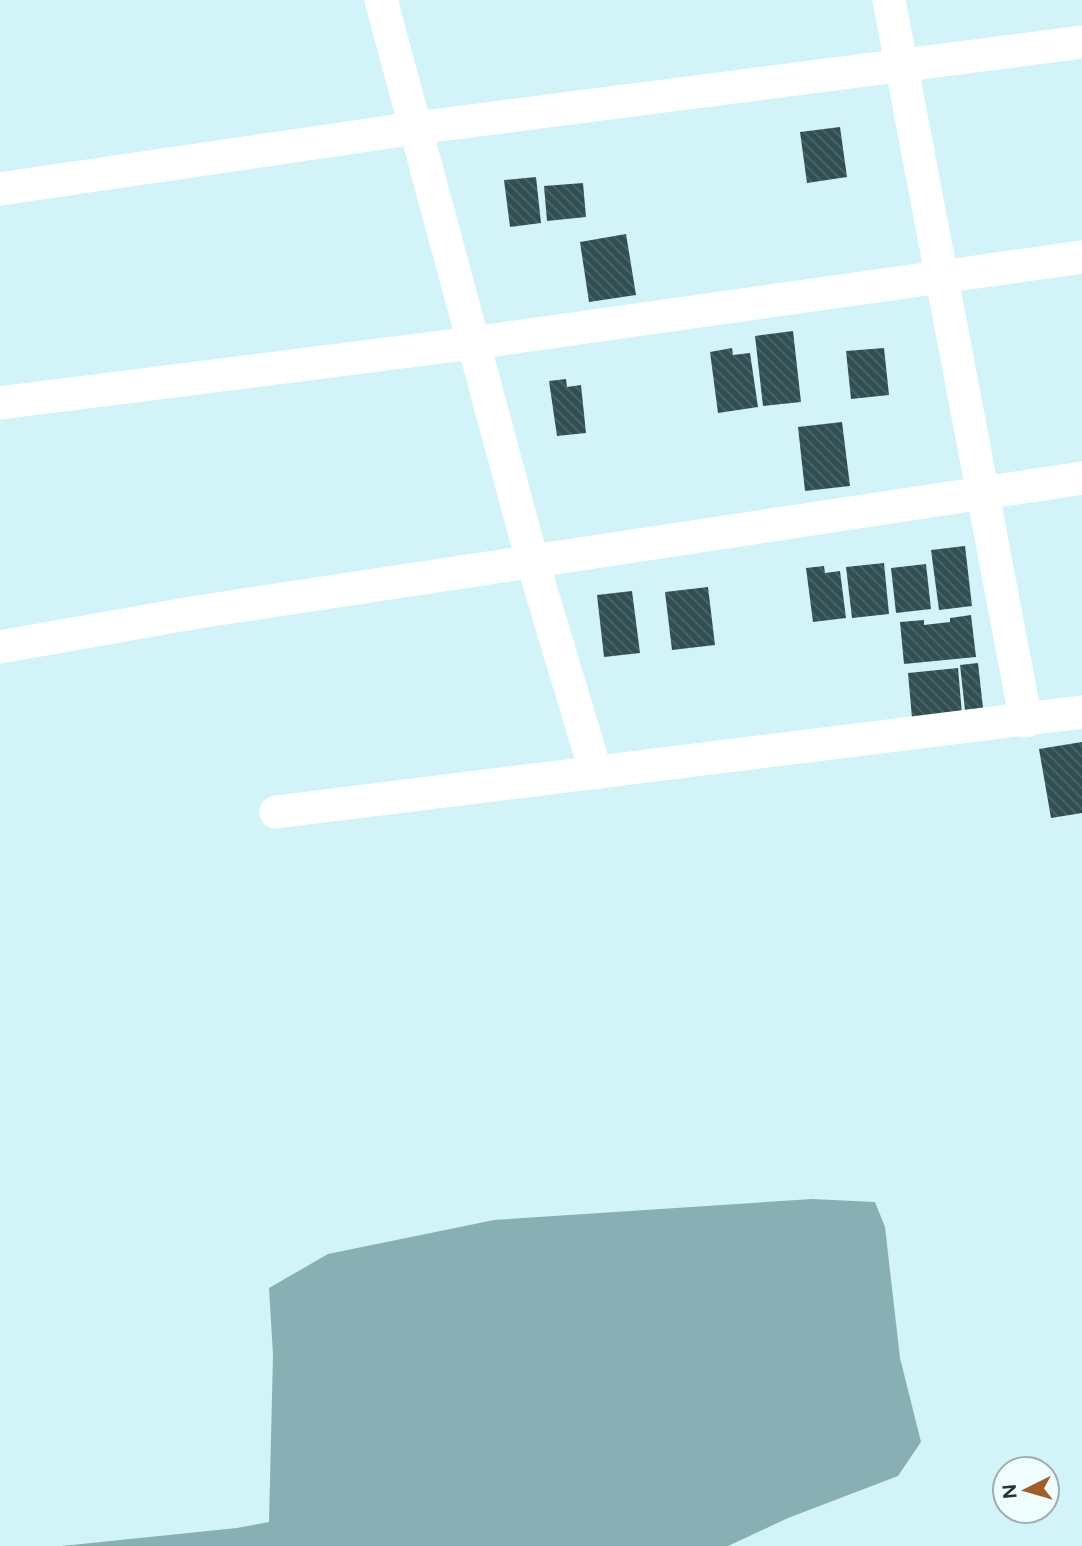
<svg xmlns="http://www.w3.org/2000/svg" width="1082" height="1546" viewBox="0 0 1082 1546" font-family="Figtree,sans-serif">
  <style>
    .water { fill: #87afb4 }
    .building { fill: url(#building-back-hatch) }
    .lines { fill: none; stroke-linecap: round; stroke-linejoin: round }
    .minor { stroke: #fff; stroke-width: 33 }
  </style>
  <defs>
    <pattern id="building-back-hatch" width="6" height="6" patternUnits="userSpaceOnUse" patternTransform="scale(1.75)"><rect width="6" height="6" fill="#314f53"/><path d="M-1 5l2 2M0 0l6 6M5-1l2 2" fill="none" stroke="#4d6669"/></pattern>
  </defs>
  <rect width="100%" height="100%" fill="#d2f4f8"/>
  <!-- water -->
  <path class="water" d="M812 1199 875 1202 885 1227 900 1358 921 1442 898 1476 788 1518 728 1546H62L237 1528 269 1522 273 1355 269 1288 328 1254 494 1220Z"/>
  <!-- building -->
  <path class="building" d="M840 127 847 177 807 183 800 132Z
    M536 177 541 223 510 227 504 180Z
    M583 183 586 217 547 221 544 186Z
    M626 234 636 295 589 302 580 242Z
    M793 331 801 402 763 406 755 336Z
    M732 348 733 355 750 353 758 407 718 413 710 352Z
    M884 348 889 395 851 399 846 351Z
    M566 379 567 387 581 385 586 433 557 436 549 381Z
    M842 422 850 486 805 491 798 427Z
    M965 546 972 606 939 610 931 550Z
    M884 563 889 614 852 618 846 567Z
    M926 564 931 609 896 613 891 568Z
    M824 566 825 573 840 571 846 618 813 622 806 568Z
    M708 587 715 645 672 650 665 592Z
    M632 591 640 653 604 657 597 595Z
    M971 615 976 657 904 664 900 622 924 620V625L950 622V618Z
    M978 663 983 708 965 710 960 665Z
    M958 668 962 714 912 718 908 673Z
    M1082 742V813L1051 818 1039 749Z"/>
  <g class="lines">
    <!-- minor -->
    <path class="minor" d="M381 0 532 560 596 773
      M889 0 1026 721
      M0 189 416 128 1082 42
      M0 403 473 343 1082 257
      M0 647 198 612 1082 478
      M276 812 1082 712"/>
  </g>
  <!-- north arrow -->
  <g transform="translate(1026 1490) rotate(265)"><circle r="33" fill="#f0fdff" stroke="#a0adae" stroke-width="2"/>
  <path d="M0-5L12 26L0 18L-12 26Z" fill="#a05e2a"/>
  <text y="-10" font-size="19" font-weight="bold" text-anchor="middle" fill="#273435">N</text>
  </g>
</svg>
